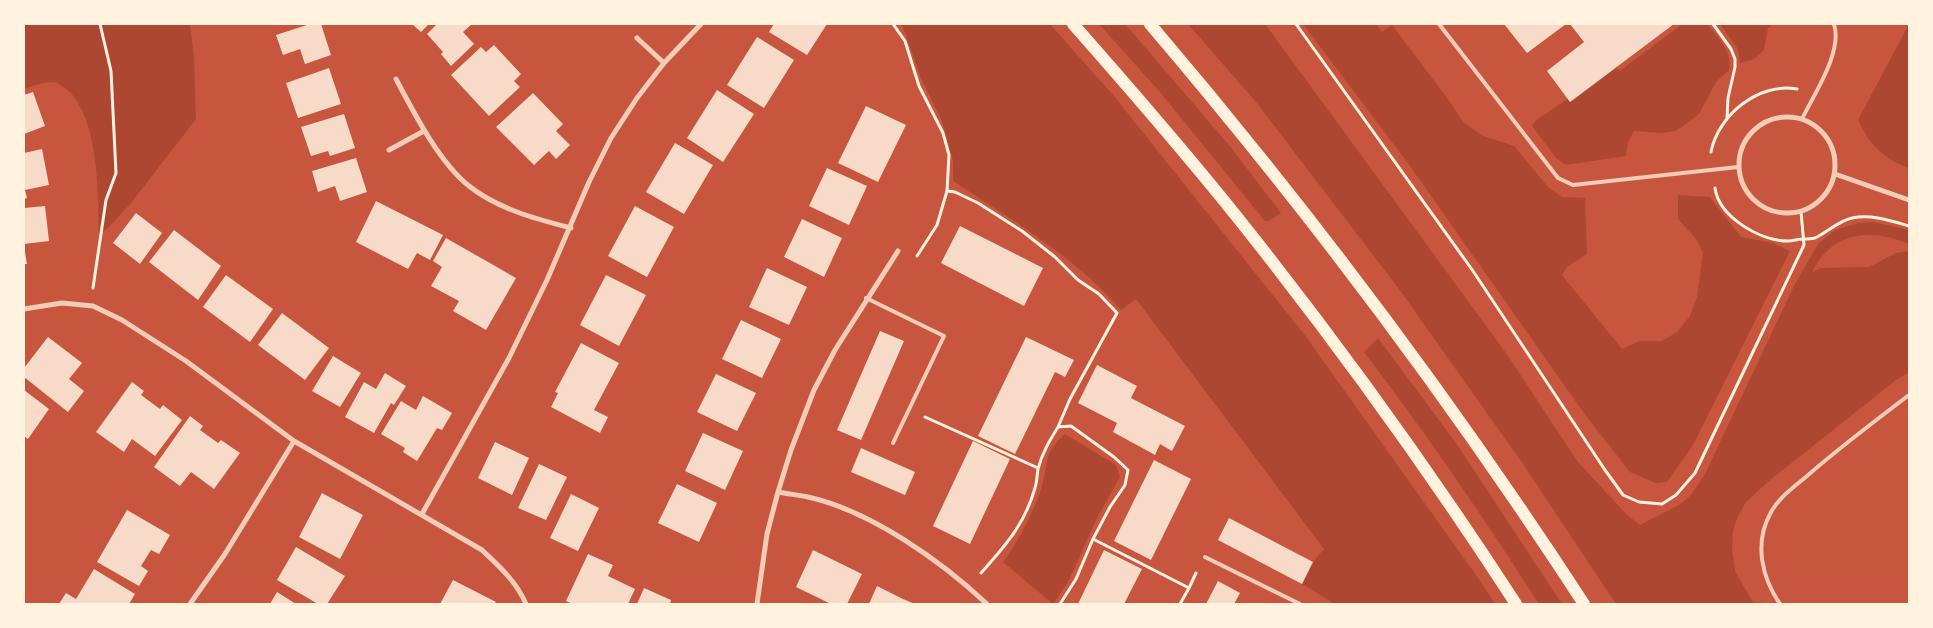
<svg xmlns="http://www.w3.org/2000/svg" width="1933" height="628" viewBox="0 0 1933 628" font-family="'Fira Sans',sans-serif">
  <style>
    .green { fill: #ae4732 }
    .building { fill: #f7dbc8 }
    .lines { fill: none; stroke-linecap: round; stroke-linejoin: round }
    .path { stroke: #fff3e0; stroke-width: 3 }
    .service { stroke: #f1ccb7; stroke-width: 4 }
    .minor { stroke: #f1ccb7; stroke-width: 5 }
    .primary { stroke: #fff3e0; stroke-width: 12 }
  </style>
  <rect width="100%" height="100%" fill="#c8553d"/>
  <!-- green -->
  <path class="green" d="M24 24H190L194 58 196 119 131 203 109 227 99 235C98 195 99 130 74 97 70 91 62 86 56 82L42 83 24 89Z
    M900 24H1050L1113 95 1304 334 1478 578 1495 604H1335L1302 584 1313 562 1324 549 1136 299 1121 310C1075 257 1011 219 953 181V161L942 121 920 76 903 27Z
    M1099 24H1125L1229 145 1281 213 1270 220 1265 221 1159 91Z
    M1188 24H1265L1506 353 1578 462 1626 514 1640 525 1679 505 1691 495 1705 474 1794 286 1818 244 1835 230 1859 223 1873 222 1909 230V244C1870 228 1831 231 1812 273L1820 268 1869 267 1896 253 1909 251V372L1896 380 1770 480 1746 502 1738 516 1733 531 1732 548 1735 571 1754 604H1616L1523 464 1399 289 1256 102Z
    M1303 24H1376L1382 32 1392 25 1450 102 1463 122 1483 136 1514 146 1548 187 1562 197 1585 198 1587 254 1567 267 1562 275 1622 349 1640 341H1662L1677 332 1690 316 1697 297 1703 252 1696 239 1678 219V195L1710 197 1741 237 1773 243 1790 251 1693 445 1667 482 1656 483 1630 472 1586 416 1410 166Z
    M1682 24H1707C1718 38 1733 51 1729 70L1716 82 1699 114 1680 128 1675 131 1663 133 1634 131 1628 142 1626 156 1566 165 1556 158 1532 126 1536 120 1568 99 1571 102 1616 68 1620 71Z
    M1720 24H1773L1768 28 1764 50 1754 59 1740 63 1738 49Z
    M1909 24V168C1882 158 1870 145 1858 120Z
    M1378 338 1456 443 1562 604H1539C1484 518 1426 433 1364 352Z
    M1065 434 1116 465 1120 477 1096 520 1068 582 1053 604 1003 562C1019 541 1034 511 1042 486 1049 463 1043 453 1065 434Z"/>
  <!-- building -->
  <path class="building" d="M310 24H321L331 55 305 64 300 49 283 55 276 35Z
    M412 24H429L421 32Z
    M437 24H472L463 32 474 44 451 66 441 54 443 52 427 34Z
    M774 24H827L807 55 769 32Z
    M1504 24H1566L1527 53Z
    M1570 24H1674L1570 102 1547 71 1584 42Z
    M757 37 794 60 764 108 727 85Z
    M494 45 521 74 514 81 520 87 489 116 451 75 481 47 486 52Z
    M329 68 341 104 298 118 286 83Z
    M717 90 754 114 723 162 687 138Z
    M33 92 45 126 24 134V95Z
    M533 93 563 124 556 131 570 145 556 159 549 151 534 165 496 127Z
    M866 106 906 125 878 182 838 163Z
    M344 114 355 148 330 156 328 151 311 156 301 127Z
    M675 143 713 165 684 214 646 192Z
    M42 149 49 185 25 190 27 198 24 199V153Z
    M356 158 367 192 340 201 335 186 318 192 312 171Z
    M827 168 867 186 849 225 809 206Z
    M376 201 443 235 430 260 417 253 408 269 356 242Z
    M45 206 49 241 24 244V208Z
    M635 206 674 227 647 277 608 256Z
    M136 213 162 233 140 264 113 243Z
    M802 219 842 238 824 277 784 257Z
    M960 226 1043 268 1024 306 941 263Z
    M174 230 221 266 198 300 149 262Z
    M446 238 516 278 486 330 453 311 459 301 431 286 442 267 433 261Z
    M24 246 27 264H24Z
    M767 268 807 287 789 325 749 307Z
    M226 275 273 309 250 342 203 307Z
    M606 275 646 295 619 346 580 325Z
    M282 313 329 348 305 380 258 345Z
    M741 320 781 339 762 378 722 359Z
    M880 331 904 341 861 440 837 430Z
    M48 337 82 363 69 379 84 391 68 412 24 377V368Z
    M1026 337 1074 360 1065 377 1055 372 1015 454 978 436Z
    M581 343 619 363 594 410 608 417 600 433 551 407 558 393 555 392Z
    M333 356 361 373 340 407 312 391Z
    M1097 365 1137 386 1131 398 1185 426 1172 451 1160 444 1155 455 1113 432 1117 423 1078 403Z
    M385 373 406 386 394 405 391 403 374 433 345 417 364 382 376 389Z
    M716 374 756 393 737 431 697 412Z
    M132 382 144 391 141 395 160 409 163 405 182 420 155 456 132 439 124 452 96 432Z
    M24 390 49 409 28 439 24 436Z
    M423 396 452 413 442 430 437 428 417 461 403 452 405 448 381 434 401 401 416 410Z
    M190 416 203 426 200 430 218 443 221 440 240 453 214 489 191 472 180 486 154 467Z
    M703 433 743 451 725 490 685 471Z
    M973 441 1010 459 970 544 933 526Z
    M495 442 529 458 512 495 478 478Z
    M861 448 915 472 905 495 851 472Z
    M1154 460 1191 479 1151 560 1114 541Z
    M539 464 567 477 546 520 518 508Z
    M677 484 717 503 699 542 658 523Z
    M322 493 363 515 340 559 299 537Z
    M571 494 599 508 578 551 550 538Z
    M127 510 170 535 159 554 151 550 141 566 148 571 139 586 97 562Z
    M1229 518 1313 562 1302 584 1218 540Z
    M296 547 345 576 327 604H318L277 580Z
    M813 550 862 574 847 604H831L796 587Z
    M1104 550 1142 569 1124 604H1078Z
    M588 554 613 565 608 576 635 589 628 604H573L566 601Z
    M94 569 135 594 129 604H59L66 593 76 599Z
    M453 580 496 602 494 604H440Z
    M1218 581 1240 593 1234 604H1206Z
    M877 586 903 599 915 604H869Z
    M644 588 671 600 670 604H637Z
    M277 592 296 604H270Z"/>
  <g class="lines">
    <!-- path -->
    <path class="path" d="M893 24 905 41 919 86 943 133 949 155 947 191 937 225 917 256
      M1296 24 1473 271 1605 470 1623 495 1639 502 1662 504 1676 495 1695 473 1804 245 1801 212
      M1713 24 1731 49 1735 59V67L1728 98 1727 118
      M1711 152C1718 115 1759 82 1797 89
      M1715 188C1719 217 1760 241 1788 241 1793 241 1798 239 1803 239 1807 239 1811 239 1815 238 1828 232 1838 221 1852 218 1871 214 1892 221 1909 226
      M947 191 955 192 978 203 1022 231 1055 257 1078 280 1099 294 1117 313 1070 399 1058 427
      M93 288 106 200 116 173 111 71 100 24
      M925 417 1038 468
      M981 573C1005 546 1025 524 1035 488 1037 482 1037 475 1038 469 1042 453 1050 440 1058 427L1071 426 1114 457 1128 470 1125 485 1110 507 1093 539
      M1189 588 1196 573
      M1060 604 1076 579 1093 539 1189 588 1180 604"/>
    <!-- service -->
    <path class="service" d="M1439 24 1558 178 1573 185 1738 167
      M1802 119C1814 94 1843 52 1834 24
      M866 298 944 336 893 443
      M1205 557 1300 604
      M1780 604C1762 578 1754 544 1770 514 1778 498 1794 487 1807 476 1840 447 1875 421 1909 395"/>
    <!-- minor -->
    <path class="minor" d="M637 38 664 63
      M396 79C414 113 439 162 469 186 498 209 536 219 571 228
      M1739 165a48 48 0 1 1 96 0a48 48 0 1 1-96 0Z
      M389 150 424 131
      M1835 174 1909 200
      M24 309 62 303 93 306 122 320 186 361 294 441 482 550C499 566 516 581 526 604
      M778 492C788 494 799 495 808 497 871 511 941 561 987 604
      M422 514 509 358 547 280 589 182 611 138 637 98 664 63 701 24
      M190 604 225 554 294 441
      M757 604 767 534 778 492 791 450 814 390 835 350 898 251"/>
    <!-- primary -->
    <path class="primary" d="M1073 24C1133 92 1193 161 1249 232 1344 352 1433 476 1516 604
      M1150 24C1307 208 1452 401 1584 604"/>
  </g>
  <!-- border -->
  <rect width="1933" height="628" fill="none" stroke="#fff3e0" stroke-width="50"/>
</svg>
